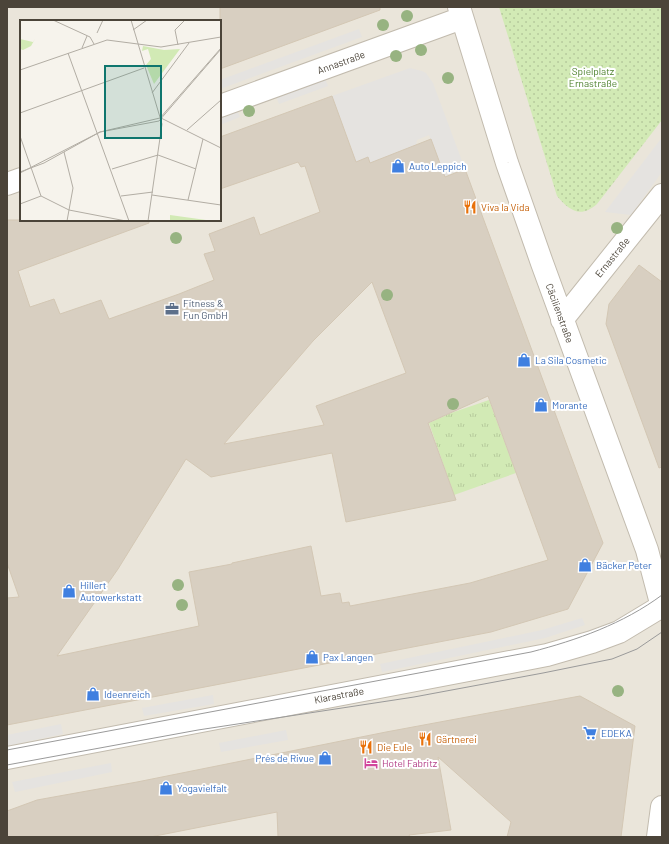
<svg xmlns="http://www.w3.org/2000/svg" width="669" height="844" viewBox="0 0 669 844" font-family="Barlow,sans-serif">
  <style>
    .residential { fill: #eae5da; fill-rule: evenodd }
    .grass { fill: url(#grass-tufts) }
    .park { fill: url(#park-dots) }
    .parking { fill: #e5e3e0 }
    .building { fill: #d8cfc1; stroke: #d3c7b4; fill-rule: evenodd }
    .lines { fill: none; stroke-linecap: round; stroke-linejoin: round }
    .minor-casing { stroke: #c2bbae; stroke-width: 24 }
    .minor { stroke: #fff; stroke-width: 22 }
    .tram { stroke: #9a9a9a; stroke-width: 1 }
    .tree { fill: #97b381 }
    .labels { text-anchor: middle; stroke-width: 4; stroke-linejoin: round; paint-order: stroke }
    .street-label { font-size: 10px; fill: #4b4439; stroke: #fff }
    .park-label { font-size: 10px; fill: #4a7f2a; stroke: #fff }
    .shop-label { font-size: 10px; fill: #366cbe; stroke: #fff; text-anchor: start }
    .food-label { font-size: 10px; fill: #c56008; stroke: #fff; text-anchor: start }
    .service-label { font-size: 10px; fill: #4e5e75; stroke: #fff; text-anchor: start }
    .hotel-label { font-size: 10px; fill: #b23c85; stroke: #fff; text-anchor: start }
    .inset-road { fill: none; stroke: #b2ada4; stroke-width: 1 }
    .view { fill: #0f766e; fill-opacity: 0.15; stroke: #0f766e; stroke-width: 2 }
    .inset-edge { fill: none; stroke: #4b4439; stroke-width: 2 }
  </style>
  <defs>
    <pattern id="grass-tufts" width="24" height="20" patternUnits="userSpaceOnUse"><rect width="24" height="20" fill="#d2eab5"/><path d="M3 7l-1-3M5 7V3M7 7l1-3M15 17l-1-3M17 17v-4M19 17l1-3" fill="none" stroke="#b6ca9c"/></pattern>
    <pattern id="park-dots" width="8" height="8" patternUnits="userSpaceOnUse"><rect width="8" height="8" fill="#d2eab5"/><path d="M2 2h.1M6 6h.1" fill="none" stroke="#b6ca9c" stroke-width="1.8" stroke-linecap="round"/></pattern>
  </defs>
  <rect width="100%" height="100%" fill="#f6f3ec"/>
  <!-- residential -->
  <path class="residential" d="M7 7H662V837H7ZM21 21H220V220H21Z"/>
  <!-- grass -->
  <path class="grass" d="M489 400 516 473 454 495 429 423 451 413Z"/>
  <!-- park -->
  <path class="park" d="M499 7H662V120L597 204C580 219 569 210 557 196Z"/>
  <!-- parking -->
  <path class="parking" d="M359 29 362 37 220 89V80Z
    M410 68 422 71 426 73 433 83 465 169 445 176 429 135 417 140 416 145 370 163 368 158 353 163 350 154 353 152 332 96Z
    M324 76 328 86 279 104 275 94Z
    M236 108 240 117 220 125V115Z
    M660 140H662V172L631 215 605 212Z
    M582 618 585 625 545 638 382 672 380 664 542 630Z
    M213 695 214 704 144 716 142 708Z
    M61 724 63 734 7 746V735Z
    M286 730 288 740 221 752 219 743Z
    M111 763 112 772 15 792 12 782Z"/>
  <!-- building -->
  <path class="building" d="M220 7H380V10L220 69Z
    M332 96 356 162 368 157 370 163 431 139 445 177 465 169 603 543 568 609 491 632 7 725V598L19 597 7 563V220H149V223L18 271 30 307 54 299 60 314 101 300 109 319 179 294 214 280 204 254 215 251 209 234 254 217 260 235 320 212 305 166 301 167 298 162 220 189V137ZM372 282 406 373 316 406 324 425 224 444 313 341ZM488 396 548 560 470 583 350 606 349 602 342 603 340 593 321 596 311 546 232 563V564L189 572 199 626 57 656 118 569 186 459 211 477 332 453 346 522 456 500 428 423Z
    M639 265 662 282V467L659 468 606 324 609 304Z
    M580 696 635 726 621 837H507L511 822 438 757 451 830 409 835 410 837H278L277 812 150 837H7V811L37 800 137 782 386 732Z"/>
  <g class="lines">
    <!-- minor casing -->
    <g class="minor-casing">
      <path id="minor" d="M459 7 507 163 542 263 647 550 662 607
        M220 106 462 18
        M7 184 21 179
        M562 320 662 195
        M7 758 547 655 592 642 619 632 662 606
        M658 837 662 807"/>
    </g>
    <!-- minor -->
    <use href="#minor" class="minor"/>
    <!-- tram -->
    <path class="tram" d="M7 750 531 652C577 640 623 624 662 595
      M7 765 198 730 414 697 543 673 612 659 637 649 662 632"/>
  </g>
  <!-- trees -->
  <g class="tree">
    <circle cx="407" cy="16" r="6"/>
    <circle cx="383" cy="25" r="6"/>
    <circle cx="421" cy="50" r="6"/>
    <circle cx="396" cy="56" r="6"/>
    <circle cx="448" cy="78" r="6"/>
    <circle cx="249" cy="111" r="6"/>
    <circle cx="617" cy="228" r="6"/>
    <circle cx="176" cy="238" r="6"/>
    <circle cx="387" cy="295" r="6"/>
    <circle cx="453" cy="404" r="6"/>
    <circle cx="178" cy="585" r="6"/>
    <circle cx="182" cy="605" r="6"/>
    <circle cx="618" cy="691" r="6"/>
  </g>
  <!-- icons -->
  <defs>
    <g id="shop-bare" transform="scale(1.08)"><path d="M-5-2.5h2.3a2.7 3.5 0 0 1 5.4 0H5L5.5 6h-11ZM-1.5-2.5h3a1.5 2.3 0 0 0-3 0Z" fill="#3f7fe0" stroke="#fff" stroke-width="2.5" paint-order="stroke"/></g>
    <g id="restaurant-bare" transform="scale(1.08)"><path d="M-5-6h1v4h1v-4h1v4h1v-4h1v5L-1.5 .5V6h-2V.5L-5-1ZM5-6V6H3V1.5H1.5Q1.5-4 5-6Z" fill="#e8710a" stroke="#fff" stroke-width="2.5" paint-order="stroke"/></g>
    <g id="office-bare" transform="scale(1.08)"><path d="M-6-3h4V-5.5h4V-3h4V5H-6ZM-1-4.5V-3h2v-1.5ZM-6 0V1H6V0Z" fill="#5c6f8a" stroke="#fff" stroke-width="2.5" paint-order="stroke"/></g>
    <g id="supermarket-bare" transform="scale(1.08)"><path d="M-6-5.5h2.5l.6 2H6L4.5 2H-2.5L-4.4-4H-6ZM-1.5 3.2a1.3 1.3 0 1 0 .1 0ZM3 3.2a1.3 1.3 0 1 0 .1 0Z" fill="#3f7fe0" stroke="#fff" stroke-width="2.5" paint-order="stroke"/></g>
    <g id="hotel-bare" transform="scale(1.08)"><path d="M-6-4.5h1.5V1H6V5H4.5V3h-9V5H-6ZM-4 0a1.8 1.8 0 1 1 3.6 0ZM.5 0V-2.5h3Q6-2.5 6 0Z" fill="#d1479c" stroke="#fff" stroke-width="2.5" paint-order="stroke"/></g>
  </defs>
  <g fill-rule="evenodd">
    <use href="#shop-bare" x="398" y="166"/>
    <use href="#restaurant-bare" x="470" y="207"/>
    <use href="#office-bare" x="172" y="309"/>
    <use href="#shop-bare" x="524" y="360"/>
    <use href="#shop-bare" x="541" y="405"/>
    <use href="#shop-bare" x="585" y="565"/>
    <use href="#shop-bare" x="69" y="591"/>
    <use href="#shop-bare" x="312" y="657"/>
    <use href="#shop-bare" x="93" y="694"/>
    <use href="#supermarket-bare" x="590" y="733"/>
    <use href="#restaurant-bare" x="425" y="739"/>
    <use href="#restaurant-bare" x="366" y="747"/>
    <use href="#shop-bare" x="325" y="758"/>
    <use href="#hotel-bare" x="371" y="763"/>
    <use href="#shop-bare" x="166" y="788"/>
  </g>
  <g class="labels">
    <!-- street labels -->
    <g class="street-label">
      <text transform="translate(341 62) rotate(-20)" y="4">Annastraße</text>
      <text transform="translate(612 257) rotate(-51)" y="4">Ernastraße</text>
      <text transform="translate(560 313) rotate(70)" y="4">Cäcilienstraße</text>
      <text transform="translate(339 695) rotate(-11)" y="4">Klarastraße</text>
    </g>
    <!-- park labels -->
    <g class="park-label">
      <text x="593" y="75">Spielplatz<tspan x="593" dy="12">Ernastraße</tspan></text>
    </g>
    <!-- shop labels -->
    <g class="shop-label">
      <text x="409" y="170">Auto Leppich</text>
      <text x="535" y="364">La Sila Cosmetic</text>
      <text x="552" y="409">Morante</text>
      <text x="596" y="569">Bäcker Peter</text>
      <text x="80" y="589">Hillert<tspan x="80" dy="12">Autowerkstatt</tspan></text>
      <text x="323" y="661">Pax Langen</text>
      <text x="104" y="698">Ideenreich</text>
      <text x="601" y="737">EDEKA</text>
      <text x="314" y="762" text-anchor="end">Prés de Rivue</text>
      <text x="177" y="792">Yogavielfalt</text>
    </g>
    <!-- food labels -->
    <g class="food-label">
      <text x="481" y="211">Viva la Vida</text>
      <text x="436" y="743">Gärtnerei</text>
      <text x="377" y="751">Die Eule</text>
    </g>
    <!-- service labels -->
    <g class="service-label">
      <text x="183" y="307">Fitness &amp;<tspan x="183" dy="12">Fun GmbH</tspan></text>
    </g>
    <!-- hotel labels -->
    <g class="hotel-label">
      <text x="382" y="767">Hotel Fabritz</text>
    </g>
  </g>
  <!-- overview -->
  <g transform="translate(20 20)">
    <rect width="201" height="201" fill="#f6f3ec"/>
    <path d="M0 19 13 22 15 19 11 26 3 30 0 29Z" fill="#d2eab5"/>
    <path d="M123 26 144 30 160 29 134 64 126 45 131 39 128 29 122 31Z" fill="#d2eab5"/>
    <path d="M150 195 186 200V201H150Z" fill="#d2eab5"/>
    <path class="inset-road" d="M33 0 70 17 74 24M111 0 142 104 128 201M113 10 127 0M77 13 83 0M158 25 155 10 165 0M62 28 67 16M48 33 109 201M0 50 87 20 141 27 201 17M132 73 169 23M0 93 124 48M141 98 201 128M167 110 201 80M0 116 21 176M44 132 53 168 47 201M92 149 138 135 176 149M0 152 24 143 80 112 140 98 201 28M0 153 80 112 139 101 201 29M132 175 201 185M21 176 49 190 106 201M101 176 133 172M168 180 183 119M0 184 21 176"/>
    <path class="view" d="M85 46H141V118H85Z"/>
    <rect width="201" height="201" class="inset-edge"/>
  </g>
  <!-- border -->
  <rect width="669" height="844" fill="none" stroke="#4b4439" stroke-width="16"/>
</svg>
